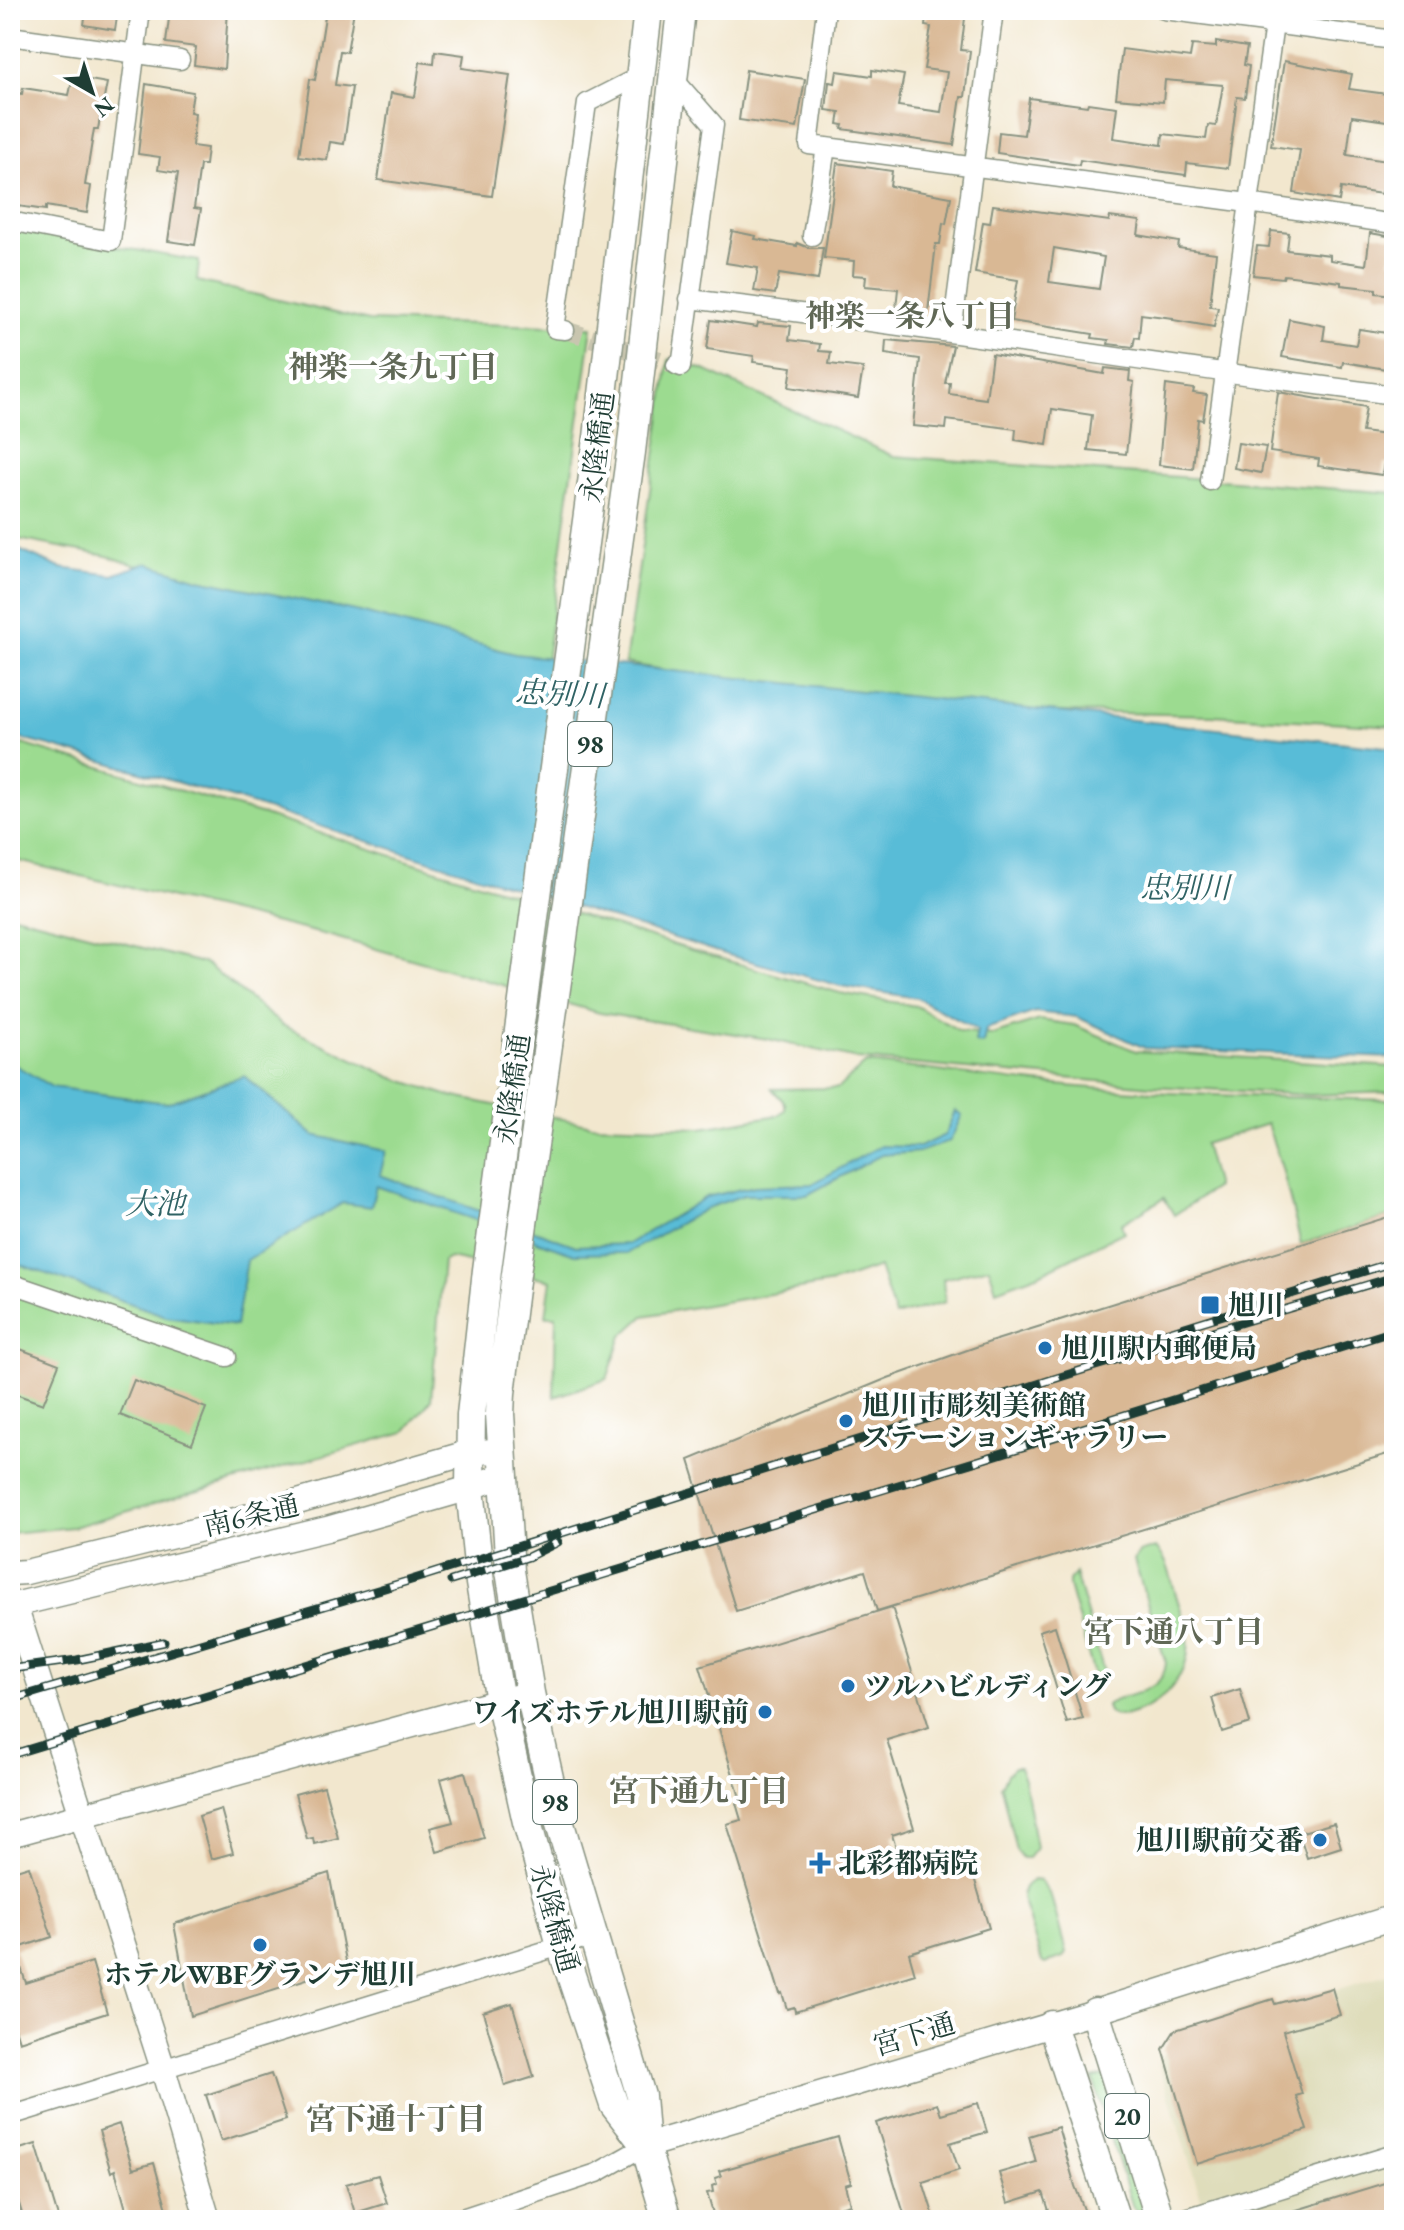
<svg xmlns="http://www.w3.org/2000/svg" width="1404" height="2230" viewBox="0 0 1404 2230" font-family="'EB Garamond','Noto Serif JP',serif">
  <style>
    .built { fill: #dfddbb }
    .green { fill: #9cdb90; stroke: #5e8c62; stroke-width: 2 }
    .water { fill: #59bcd7; stroke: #3c7c86; stroke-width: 2 }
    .building { fill: #d9b894; fill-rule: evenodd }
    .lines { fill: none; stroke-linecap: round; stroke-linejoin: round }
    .street-tunnel { stroke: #c8c5af; stroke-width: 18; stroke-dasharray: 18 9; stroke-linecap: butt }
    .street-casing { stroke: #889281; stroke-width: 21 }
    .secondary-casing { stroke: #889281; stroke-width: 27 }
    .primary-casing { stroke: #889281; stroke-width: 31 }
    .street { stroke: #fff; stroke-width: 18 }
    .secondary { stroke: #fff; stroke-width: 24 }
    .primary { stroke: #fff; stroke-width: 28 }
    .rail-casing { stroke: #1f3d34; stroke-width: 9 }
    .rail { stroke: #fff; stroke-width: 6; stroke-dasharray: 18; stroke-linecap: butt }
    .poi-dot { fill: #1f6fb2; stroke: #fff; stroke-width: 3 }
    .labels { text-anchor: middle; stroke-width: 8; stroke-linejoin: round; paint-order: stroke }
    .shield { fill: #fff; stroke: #627771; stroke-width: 2 }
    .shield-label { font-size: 26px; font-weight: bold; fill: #1f3d34 }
    .street-label { font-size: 28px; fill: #1f3d34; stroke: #fff }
    .poi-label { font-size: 28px; font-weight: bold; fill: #1f3d34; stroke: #fff; text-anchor: start }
    .neighbourhood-label { font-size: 30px; font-weight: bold; fill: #606856; stroke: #fff }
    .water-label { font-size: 30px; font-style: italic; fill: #306365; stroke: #fff }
  </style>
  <rect width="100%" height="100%" fill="#fff"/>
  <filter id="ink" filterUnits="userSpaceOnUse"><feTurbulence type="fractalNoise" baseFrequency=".0125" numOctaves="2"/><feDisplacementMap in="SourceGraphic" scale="16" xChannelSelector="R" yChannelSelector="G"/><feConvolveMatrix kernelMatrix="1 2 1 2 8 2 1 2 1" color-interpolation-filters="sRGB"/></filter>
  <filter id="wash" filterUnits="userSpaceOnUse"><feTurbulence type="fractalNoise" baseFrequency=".006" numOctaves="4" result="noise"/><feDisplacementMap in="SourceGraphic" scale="32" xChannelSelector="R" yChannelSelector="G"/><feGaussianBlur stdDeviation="1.8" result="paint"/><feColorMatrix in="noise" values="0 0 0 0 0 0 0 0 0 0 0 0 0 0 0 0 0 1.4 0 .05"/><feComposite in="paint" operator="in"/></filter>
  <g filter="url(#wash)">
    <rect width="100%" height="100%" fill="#f2e7ce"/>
    <!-- built -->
    <path class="built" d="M1394 1972V2220H1208L1158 2062 1172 2041Z"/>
    <!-- green -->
    <path class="green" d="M10 228 199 261 197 281 369 321 592 327 546 663 199 585 107 556 18 539 10 543Z
      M669 359 702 369 893 456 1394 493V726L1212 715 1017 711 789 692 625 663Z
      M22 744 263 815 691 950 840 993 916 1006 960 1031 992 1035 1040 1020 1074 1025 1136 1051 1394 1067V1092L1311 1095 1151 1086 857 1059 768 1039 600 1013 327 935 10 859V749Z
      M10 914 206 964 282 1025 391 1077 450 1096 592 1125 702 1128 778 1115 785 1110V1103L772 1089 838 1088 866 1063C923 1068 979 1077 1036 1083 1155 1095 1274 1097 1394 1100V1215L1301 1244 1282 1168 1267 1124 1204 1144 1216 1187 1174 1215 1164 1198 1121 1224 1124 1232 1037 1275 996 1290 989 1267 943 1279 945 1302 895 1316 879 1267 833 1283 644 1316 622 1336 607 1379 554 1397 556 1316H546L551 1280 450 1258 443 1261 431 1400 405 1432 73 1527 10 1533Z
      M1155 1548C1168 1558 1170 1576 1175 1591 1179 1607 1187 1623 1188 1639 1192 1669 1166 1701 1139 1711 1129 1715 1120 1718 1110 1714L1106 1705C1129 1691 1163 1695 1166 1663L1134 1560 1139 1553Z
      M1075 1573 1106 1679 1096 1682 1069 1586V1580Z
      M1014 1767H1019L1024 1779 1036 1848 1028 1858H1022L1016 1850 1001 1786 1007 1774Z
      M1033 1880 1040 1881 1051 1896 1066 1952 1063 1957 1045 1964 1042 1962 1022 1898C1022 1888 1024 1885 1033 1880Z
      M1107 2075 1145 2210 1138 2212 1133 2208 1093 2079Z"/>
    <!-- water -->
    <path class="water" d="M10 546 60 568 113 575 146 563 199 579 360 612 515 654 1394 748V1058L1145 1048 1077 1017 1035 1012 986 1029 983 1044 975 1043 977 1030 917 998 841 986 728 955 228 797 50 746 18 738 10 742Z
      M10 1062 52 1087 167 1103 244 1076 313 1135 386 1151 380 1175 576 1246 628 1244 706 1197 755 1186 812 1184 880 1146 919 1147 945 1135 955 1111 962 1115 950 1141 919 1152 881 1155 807 1195H744L707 1208 627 1253 575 1254 376 1186 371 1207 343 1203 247 1260 236 1326 166 1316 10 1261Z"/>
    <g id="blocks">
      <!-- building -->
      <path class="building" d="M86 10H118L115 30 84 25Z
        M170 10H228L224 69 194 65 196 47 166 43Z
        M326 10H354L347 52 340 51 335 85 352 87 344 144 330 142 327 160 299 156 310 79 315 80Z
        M927 10H966L961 50 970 51 965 97H961L954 145 842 129 843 125 838 124 840 112 826 110 829 82 835 83 837 71 872 76V70L904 75 898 106 941 112 947 72 924 69 931 27 925 26Z
        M1216 42 1247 47 1244 65 1249 66 1245 98 1237 97 1228 168 1187 163 1186 175 1080 160 1079 165 997 153 999 132 1024 135 1029 98 1087 106 1088 103 1117 107 1113 138 1162 145 1163 134 1206 139 1208 125 1216 126 1223 85 1165 80 1163 102 1116 98 1122 49 1190 58 1192 45 1216 47Z
        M435 51 464 55 462 68 510 75 492 196 378 180 391 93 415 97 420 62 434 64Z
        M1284 61 1352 74 1349 89 1394 95V122L1352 116 1347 155 1394 162V192L1382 190 1381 194 1341 188 1339 201 1294 193 1300 150 1271 146Z
        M746 70 805 79 797 128 739 120Z
        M73 77 107 83 98 129H94L85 185 91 186 87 213 46 206V210L10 205V93L22 94 23 88 69 95Z
        M146 84 193 92 190 112 195 113 192 146 207 148 205 165H200L194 208 201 209 195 245 168 241 178 173 158 170 160 157 138 154Z
        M837 163 892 171 890 186 951 197 946 224 943 223 940 244H936L928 312 896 308 898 289 865 286 866 276 853 275 854 261 824 258Z
        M993 205 1109 221 1110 217 1140 221 1138 235 1179 242 1178 248 1216 253 1210 306 1218 307 1214 327 1173 320V318L1141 314 1139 338 1135 337 1133 347 1108 344 1109 340 1092 338 1093 334 1011 321 1018 280 975 273 983 222 990 223ZM1054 248 1104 257 1099 289 1049 282Z
        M732 231 756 236 755 239 797 246V243L809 248H823L818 280 779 274 775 294 754 291 758 268 726 263Z
        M1271 231 1289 233 1287 250 1330 255V260L1366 265 1370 233 1393 237 1389 261H1394V295L1376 293V289L1341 285V282L1284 275 1283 278 1253 275 1257 246 1269 247Z
        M1289 319 1325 326 1323 340 1356 345 1359 329 1394 334 1392 370 1343 362 1342 367 1282 357Z
        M711 320 757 327 758 323 791 326 789 340 820 344 819 351 831 352 829 364 863 368 858 398 789 387 792 367 753 362 754 356 707 349Z
        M886 340 953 346 945 383H950L949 394 986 399 992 354 1104 374 1105 368 1130 371 1129 381 1134 382 1126 454 1088 450 1092 415 1052 409 1047 445 1015 440 1016 429 947 420 946 429 913 426 920 359 885 354Z
        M1166 385 1194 389 1193 393 1207 395 1203 420 1198 419 1193 469 1159 465Z
        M1278 392 1366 407 1362 432 1394 436V464L1384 463 1382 475 1318 466 1319 459 1270 452Z
        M1238 443 1266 447 1261 473 1234 468Z
        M1394 1215V1452L877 1611 865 1571 736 1611 689 1460 888 1378 990 1342Z
        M10 1345 59 1364 43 1404 10 1392Z
        M134 1380 206 1408 192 1444 120 1415Z
        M892 1607 929 1727 887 1740 914 1828 892 1835 905 1875 968 1857 989 1928 909 1953 915 1974 795 2012 794 2007 787 2009 782 1993 780 1994 727 1824 741 1820 736 1803 741 1801 700 1666Z
        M1055 1626 1083 1719 1067 1723 1039 1631Z
        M1240 1689 1250 1723 1222 1732 1212 1698Z
        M465 1772 484 1838 437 1852 430 1828 453 1822 441 1779Z
        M324 1786 338 1838 314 1844 313 1838 307 1839 295 1794Z
        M221 1809 233 1853 211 1859 199 1816Z
        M1334 1823 1341 1847 1307 1858 1299 1833Z
        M29 1866 52 1937 15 1949 26 1983 92 1962 107 2013 19 2041 10 2011V1872Z
        M329 1873 347 1966 191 2016 174 1924Z
        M1332 1988 1340 2015 1283 2031 1302 2094 1296 2096 1307 2130 1197 2164 1163 2049 1175 2030 1273 1999 1275 2004Z
        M512 2003 534 2077 505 2086 483 2012Z
        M271 2074 286 2120 221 2141 206 2095Z
        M978 2103 987 2132 950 2143 959 2170 923 2182 935 2220H906L876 2123 937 2104 941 2114Z
        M119 2124 133 2169 154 2163 170 2220H129L115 2170 111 2172 99 2131Z
        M1058 2127 1075 2186 1088 2220H1052L1043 2192 1008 2203 999 2173 1036 2162 1029 2136Z
        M838 2137 851 2183 845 2185 850 2204 840 2207 844 2220H715L707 2193 713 2192 712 2186 717 2184 715 2178 721 2176 719 2171Z
        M36 2144 59 2220H24L13 2184 10 2185V2152Z
        M378 2175 387 2203 355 2213 346 2184Z
        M1394 2180V2220H1278L1277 2216Z"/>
    </g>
  </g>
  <g filter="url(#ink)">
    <use href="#blocks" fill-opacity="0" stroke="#889281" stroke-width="2"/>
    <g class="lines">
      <!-- street-tunnel -->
      <path class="street-tunnel" d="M565 330 676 365"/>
      <!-- street casing -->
      <g class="street-casing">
        <path id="street" d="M826 10 809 145 826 147
          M1164 10 1394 40
          M10 36 180 60
          M673 78 714 125 681 367 676 365
          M10 221 111 241 141 10
          M812 236 826 147 1248 203 1394 224
          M689 299C925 326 1159 366 1394 395
          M565 330 555 329 587 103 640 76
          M952 332 994 10
          M1210 481 1276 10
          M10 1283 227 1357
          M10 2116 593 1936
          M456 2220 597 2173 645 2146
          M1179 2220 1394 2154"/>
      </g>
      <!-- secondary casing -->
      <g class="secondary-casing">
        <path id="secondary" d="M10 1573 26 1572 218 1525 471 1452 501 1451
          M10 1606 327 1529 470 1488 503 1475
          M15 1606 163 2069 208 2220
          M10 1835 530 1693
          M645 2146 1095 2012 1394 1917"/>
      </g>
      <!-- primary casing -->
      <g class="primary-casing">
        <path id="primary" d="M1095 2012 1160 2220
          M1052 2025 1116 2220
          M645 2145 614 2105 561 1945 527 1822 500 1701 480 1583 470 1488 471 1415 487 1270 597 446 648 10
          M667 2220 645 2146 641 2096 557 1814 530 1693 510 1571 500 1414 501 1393 515 1281 631 452 681 10"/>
      </g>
      <!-- street -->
      <use href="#street" class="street"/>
      <!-- secondary -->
      <use href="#secondary" class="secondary"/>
      <!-- primary -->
      <use href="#primary" class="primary"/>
      <!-- rail casing -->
      <g class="rail-casing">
        <path id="rail" d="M1127 1345 1394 1262
          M451 1581 528 1557 558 1542
          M10 1669 77 1660 164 1642
          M10 1700 408 1581 1092 1367 1394 1277
          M10 1755 974 1462 1394 1331"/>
      </g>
      <!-- rail -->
      <use href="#rail" class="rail"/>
    </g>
  </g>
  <!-- markers -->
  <g class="poi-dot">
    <rect x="1200" y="1295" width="20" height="20" rx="4"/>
    <circle cx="1045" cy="1348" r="8"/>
    <circle cx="846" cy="1421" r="8"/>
    <circle cx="848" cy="1686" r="8"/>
    <circle cx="765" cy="1712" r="8"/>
    <circle cx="1320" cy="1840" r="8"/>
    <path d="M816 1851h8v8h8v8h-8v8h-8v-8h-8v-8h8z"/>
    <circle cx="260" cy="1945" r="8"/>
  </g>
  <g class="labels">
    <!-- shield labels -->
    <g class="shield">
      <rect x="568" y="722" width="44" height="44" rx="6"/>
      <rect x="533" y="1780" width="44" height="44" rx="6"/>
      <rect x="1105" y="2094" width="44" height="44" rx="6"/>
    </g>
    <g class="shield-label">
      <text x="590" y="753">98</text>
      <text x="555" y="1811">98</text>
      <text x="1127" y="2125">20</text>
    </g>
    <!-- street labels -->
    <g class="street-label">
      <text transform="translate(597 447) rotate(-83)" y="10">永隆橋通</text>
      <text transform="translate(512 1089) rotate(-82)" y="10">永隆橋通</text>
      <text transform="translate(251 1515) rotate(-13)" y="10">南6条通</text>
      <text transform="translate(555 1918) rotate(74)" y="10">永隆橋通</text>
      <text transform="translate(914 2034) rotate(-17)" y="10">宮下通</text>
    </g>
    <!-- poi labels -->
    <g class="poi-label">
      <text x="1228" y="1315">旭川</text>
      <text x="1061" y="1358">旭川駅内郵便局</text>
      <text x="862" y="1415">旭川市彫刻美術館<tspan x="862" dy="32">ステーションギャラリー</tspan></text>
      <text x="864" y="1696">ツルハビルディング</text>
      <text x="749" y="1722" text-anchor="end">ワイズホテル旭川駅前</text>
      <text x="1304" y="1850" text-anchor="end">旭川駅前交番</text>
      <text x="838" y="1873">北彩都病院</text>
      <text x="260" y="1984" text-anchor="middle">ホテルWBFグランデ旭川</text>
    </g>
    <!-- neighbourhood labels -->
    <g class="neighbourhood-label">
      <text x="910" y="326">神楽一条八丁目</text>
      <text x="393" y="377">神楽一条九丁目</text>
      <text x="1174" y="1642">宮下通八丁目</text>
      <text x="699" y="1801">宮下通九丁目</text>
      <text x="396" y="2129">宮下通十丁目</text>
    </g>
    <!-- water labels -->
    <g class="water-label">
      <text transform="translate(560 694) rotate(3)" y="10">忠別川</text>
      <text x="1185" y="898">忠別川</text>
      <text x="155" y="1214">大池</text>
    </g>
  </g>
  <!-- margin -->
  <rect width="1404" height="2230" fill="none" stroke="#fff" stroke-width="40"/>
  <!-- north arrow -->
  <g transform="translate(92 92) rotate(141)" stroke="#ffffff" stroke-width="6" paint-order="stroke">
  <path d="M0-6L14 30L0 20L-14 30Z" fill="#1f3d34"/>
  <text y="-12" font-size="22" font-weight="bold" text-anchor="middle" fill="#1f3d34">N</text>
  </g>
</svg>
